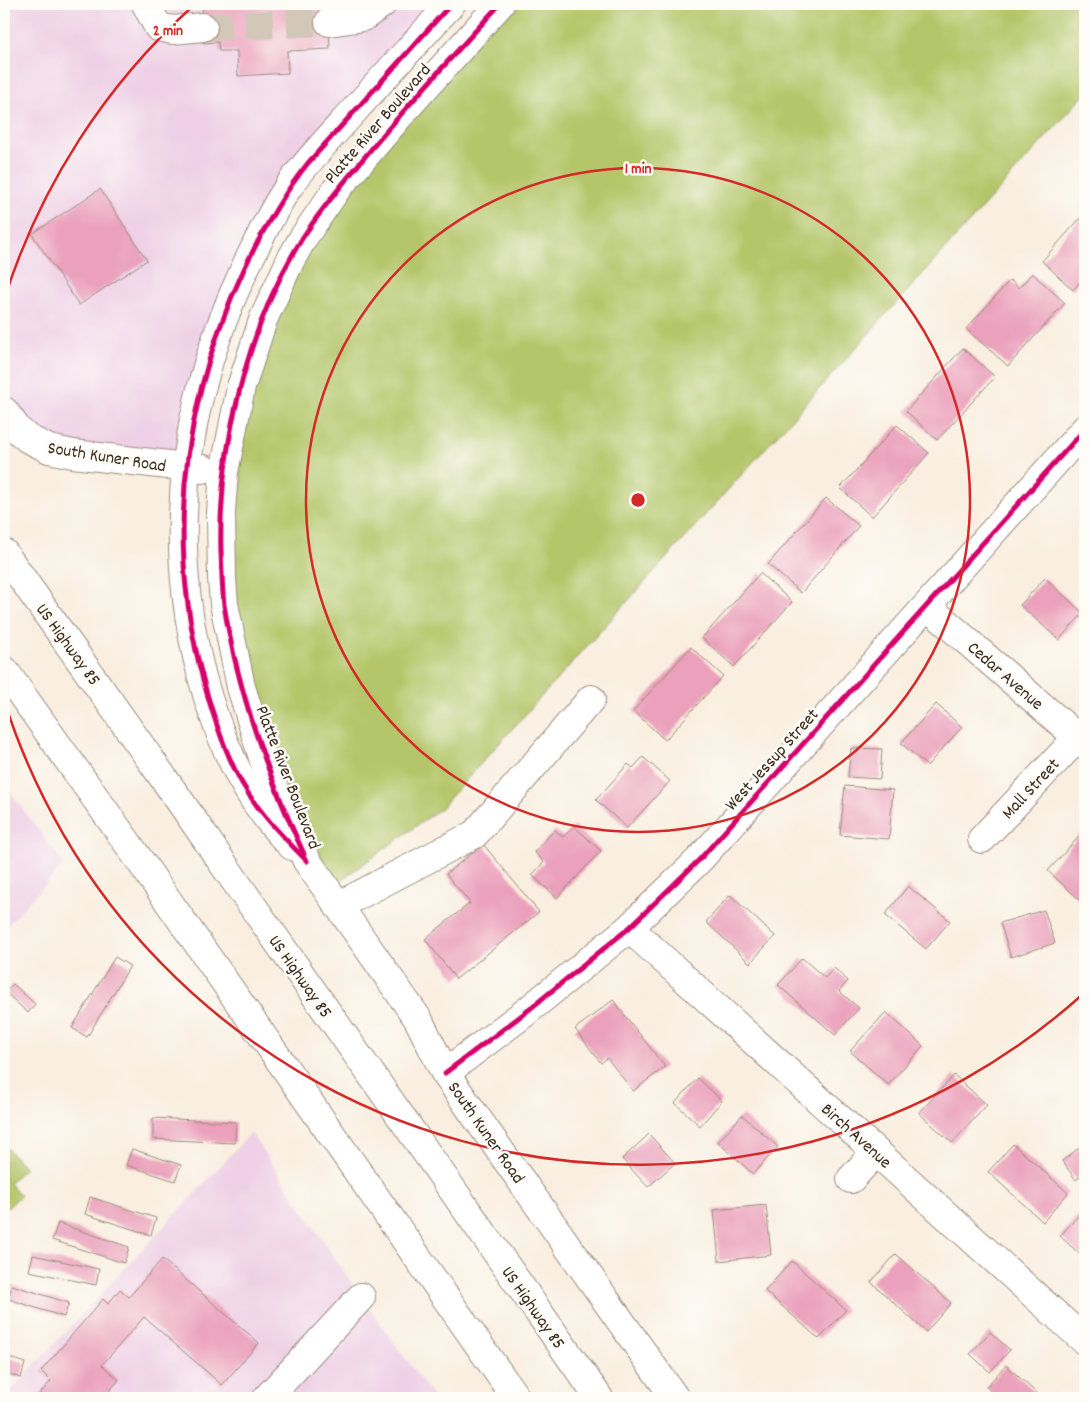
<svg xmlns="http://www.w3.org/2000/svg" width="1089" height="1402" viewBox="0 0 1089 1402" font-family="Dekko,sans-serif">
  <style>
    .built { fill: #efd0e6 }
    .green { fill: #b4c669; stroke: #787844 }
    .building { fill: #eba0bb }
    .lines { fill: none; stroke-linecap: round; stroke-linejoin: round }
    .minor-tunnel { stroke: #d3c7b8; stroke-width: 28; stroke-dasharray: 28 14; stroke-linecap: butt }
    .minor-casing { stroke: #9a8c7e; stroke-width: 30 }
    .highway-casing { stroke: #9a8c7e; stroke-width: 30 }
    .minor { stroke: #fff; stroke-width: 28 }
    .highway { stroke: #fff; stroke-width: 28 }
    .cycleway-casing { stroke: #fdfcf7; stroke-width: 8 }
    .cycleway { stroke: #d6006c; stroke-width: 5 }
    .ring { fill: none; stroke: #d62828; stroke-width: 2.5 }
    .labels { text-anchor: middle; stroke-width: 5; stroke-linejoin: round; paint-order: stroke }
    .street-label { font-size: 18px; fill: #3b2a1e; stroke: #fdfcf7 }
    .centre { fill: #d62828; stroke: #fdfcf7; stroke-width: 2.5 }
    .ring-label { font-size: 15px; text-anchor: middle; font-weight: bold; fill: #d62828; stroke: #fdfcf7; stroke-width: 5; stroke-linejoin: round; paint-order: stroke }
  </style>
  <rect width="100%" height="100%" fill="#fdfcf7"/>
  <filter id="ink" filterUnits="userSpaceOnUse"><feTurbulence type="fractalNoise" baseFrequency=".02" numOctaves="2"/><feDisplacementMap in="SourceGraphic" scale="10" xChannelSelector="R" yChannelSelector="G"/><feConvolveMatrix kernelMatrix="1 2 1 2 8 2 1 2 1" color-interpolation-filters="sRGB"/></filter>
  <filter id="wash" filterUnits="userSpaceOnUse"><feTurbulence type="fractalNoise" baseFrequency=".0096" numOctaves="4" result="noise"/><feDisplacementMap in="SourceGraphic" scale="20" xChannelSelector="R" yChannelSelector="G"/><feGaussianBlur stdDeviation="1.12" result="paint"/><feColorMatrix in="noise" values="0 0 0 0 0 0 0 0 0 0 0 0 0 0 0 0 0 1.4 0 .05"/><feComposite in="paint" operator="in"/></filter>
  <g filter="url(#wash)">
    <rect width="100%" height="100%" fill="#f9eedf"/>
    <!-- built -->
    <path class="built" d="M4 4H451L277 206 186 468 60 452 4 411Z
      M4 784 64 864 4 929Z
      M251 1133 361 1297 434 1398H4Z"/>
    <!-- green -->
    <path class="green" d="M500 4H1085V94L440 809 327 890 241 687 224 472 290 261Z
      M4 1145 25 1168 9 1183 21 1195 4 1211Z"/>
    <g id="blocks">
      <!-- building -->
      <path class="building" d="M202 4H328L330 49 287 51 288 73 238 76 237 51H219L218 42 203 43Z
        M100 189 147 260 79 305 32 234Z
        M1085 213V276L1073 290 1042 261Z
        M1032 273 1065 303 1008 366 966 329 1010 280 1019 288Z
        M963 348 995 377 937 440 906 411Z
        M897 425 929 453 872 517 840 488Z
        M826 498 859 526 801 593 768 564Z
        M760 573 792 602 734 667 702 638Z
        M1045 578 1083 613 1059 640 1020 605Z
        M691 647 723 676 665 740 633 711Z
        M936 704 962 727 927 766 901 743Z
        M851 748 882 749 880 779 848 777Z
        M643 757 670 781 627 828 596 800 628 764 633 768Z
        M845 786 893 790 889 839 840 835Z
        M574 826 601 851 557 898 532 875 544 862 534 852 555 830 563 837Z
        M1082 833 1085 836V898L1082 902 1048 871Z
        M483 844 539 912 456 979 425 939 470 903 446 874Z
        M908 886 950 921 926 949 885 915Z
        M730 895 775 936 750 963 706 922Z
        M1044 910 1055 943 1011 957 1000 923Z
        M115 957 130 966 87 1037 72 1028Z
        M802 958 825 978 834 968 848 981 839 991 859 1008 835 1035 778 985Z
        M13 984 35 1004 28 1013 5 992Z
        M613 1000 665 1067 633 1091 607 1058 601 1063 575 1029Z
        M886 1012 923 1046 888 1085 850 1051Z
        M954 1075 987 1105 952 1143 919 1113Z
        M698 1078 722 1101 700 1126 675 1103Z
        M742 1115 778 1147 753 1174 718 1142Z
        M153 1118 236 1122 235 1143 153 1139Z
        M649 1134 675 1163 648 1187 622 1159Z
        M1013 1144 1068 1193 1043 1222 988 1172Z
        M1083 1145 1085 1149V1172L1076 1180 1062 1161Z
        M132 1149 181 1165 175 1181 126 1165Z
        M90 1197 156 1218 151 1235 85 1214Z
        M766 1205 771 1255 719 1261 714 1210Z
        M1085 1208V1259L1060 1236Z
        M58 1223 129 1247 124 1263 52 1240Z
        M896 1254 951 1303 926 1332 871 1282Z
        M33 1255 99 1269 96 1285 29 1271Z
        M162 1259 259 1343 222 1385 144 1317 102 1365 119 1380 103 1398H36L51 1381 41 1371 103 1299 108 1304 120 1289 129 1297Z
        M792 1261 846 1310 819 1339 765 1291Z
        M12 1285 69 1303 64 1317 8 1299Z
        M990 1332 1010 1350 990 1372 970 1354Z
        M4 1356 25 1363 21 1378 4 1373Z
        M1006 1365 1042 1398H992L995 1395 986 1387Z"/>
    </g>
  </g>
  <g filter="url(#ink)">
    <use href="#blocks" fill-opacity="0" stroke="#9a8c7e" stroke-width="1"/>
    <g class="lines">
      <!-- minor-tunnel -->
      <path class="minor-tunnel" d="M203 27 329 22"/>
      <!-- minor casing -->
      <g class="minor-casing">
        <path id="minor" d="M146 4 158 27 173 30 203 27
          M500 4 401 114 336 190 303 238 290 261 263 320 241 387 224 472 221 512 222 578 224 604 241 687 263 758 280 802 307 861 418 1019 445 1073 675 1398
          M329 22 363 17 382 4
          M4 411 18 430 27 438 49 449 73 454 203 469
          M927 606 1085 744
          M982 839 1078 737
          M292 846C249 803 226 755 208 698 163 550 180 405 246 266 259 239 272 211 289 186 308 160 330 137 351 114 384 77 418 40 451 4
          M338 906 475 834 591 699
          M629 928 1085 1341
          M445 1073 526 1012 629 928 700 859 1085 429
          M851 1179 876 1152
          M267 1398 361 1297"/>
      </g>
      <!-- highway casing -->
      <g class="highway-casing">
        <path id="highway" d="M4 553 177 797 242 891 599 1398
          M4 670 124 838 516 1398"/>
      </g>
      <!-- minor -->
      <use href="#minor" class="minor"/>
      <!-- highway -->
      <use href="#highway" class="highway"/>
      <!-- cycleway casing -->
      <g class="cycleway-casing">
        <path id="cycleway" d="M304 854C267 774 238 692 224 605 222 587 222 570 221 552 218 448 247 326 303 237 324 205 349 176 373 147 414 98 457 51 500 4
          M307 861C280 834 253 807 236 772 220 739 209 703 200 668 166 530 185 395 245 267 263 230 282 195 308 163L451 4
          M445 1073 526 1012 629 928 700 859 1085 429"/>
      </g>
      <!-- cycleway -->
      <use href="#cycleway" class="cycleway"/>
    </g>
  </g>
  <!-- distance rings -->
  <g class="ring">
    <circle cx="638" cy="500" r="332"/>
    <path d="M1083 994A665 665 0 0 1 4 700M4 300A665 665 0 0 1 193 6"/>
  </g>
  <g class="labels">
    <!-- street labels -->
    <g class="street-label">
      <text transform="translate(377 123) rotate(-49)" y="6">Platte River Boulevard</text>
      <text transform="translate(107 456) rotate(9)" y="6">South Kuner Road</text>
      <text transform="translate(69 644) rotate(54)" y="6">US Highway 85</text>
      <text transform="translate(1006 675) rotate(41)" y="6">Cedar Avenue</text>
      <text transform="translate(771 759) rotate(-48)" y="6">West Jessup Street</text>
      <text transform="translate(289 777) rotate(69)" y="6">Platte River Boulevard</text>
      <text transform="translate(1030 788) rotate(-47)" y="6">Mall Street</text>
      <text transform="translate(301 976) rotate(55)" y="6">US Highway 85</text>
      <text transform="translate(487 1132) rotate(55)" y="6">South Kuner Road</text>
      <text transform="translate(857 1135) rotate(42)" y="6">Birch Avenue</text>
      <text transform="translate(534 1307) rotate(55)" y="6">US Highway 85</text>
    </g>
  </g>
  <circle cx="638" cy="500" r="8" class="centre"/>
  <g class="ring-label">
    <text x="168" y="35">2 min</text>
    <text x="638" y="173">1 min</text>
  </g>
  <!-- margin -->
  <rect width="1089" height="1402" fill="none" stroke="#fdfcf7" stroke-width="20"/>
</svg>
